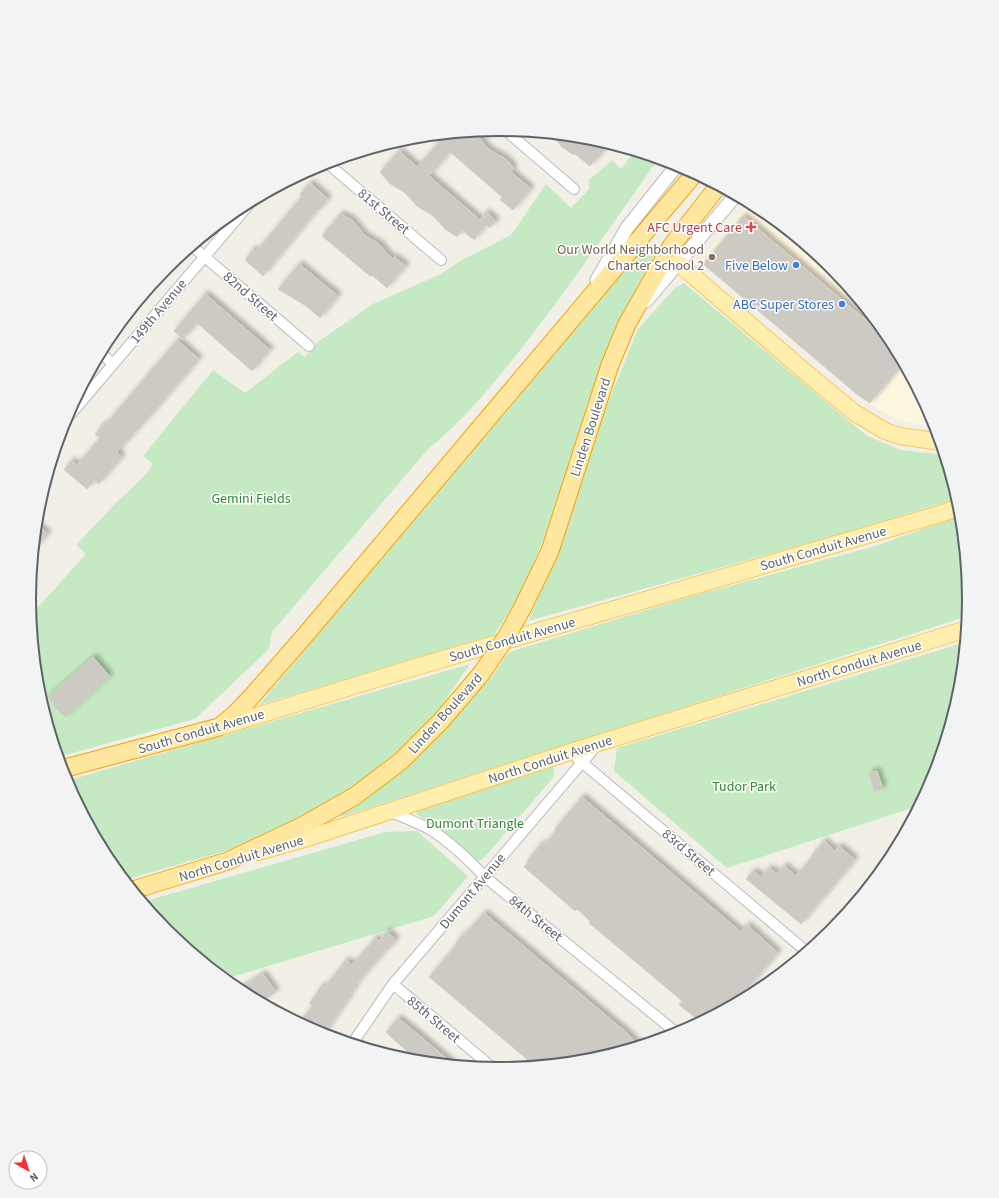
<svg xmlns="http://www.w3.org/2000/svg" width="999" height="1198" viewBox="0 0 999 1198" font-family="'Source Sans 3',sans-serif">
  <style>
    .commercial { fill: #fff6df }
    .green { fill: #c5eac3 }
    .building { fill: #cdcac4; stroke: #d7d1c5; filter: url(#shadow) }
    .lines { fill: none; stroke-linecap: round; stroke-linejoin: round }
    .minor-casing { stroke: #b7babf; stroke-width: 12 }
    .tertiary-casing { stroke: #b7babf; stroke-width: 15 }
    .primary-casing { stroke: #fac658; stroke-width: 18 }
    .trunk-casing { stroke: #f9a100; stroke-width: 19 }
    .minor { stroke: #fff; stroke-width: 10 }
    .tertiary { stroke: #fff; stroke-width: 13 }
    .primary { stroke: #ffefaf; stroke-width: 16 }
    .trunk { stroke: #ffe7a0; stroke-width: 17 }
    .trunk-bridge-casing { stroke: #f9a100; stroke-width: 19; stroke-linecap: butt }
    .trunk-bridge { stroke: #ffe7a0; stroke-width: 17 }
    .health-dot { fill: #e0444e; stroke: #fff; stroke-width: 1.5 }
    .education-dot { fill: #8d6e63; stroke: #fff; stroke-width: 1.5 }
    .shop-dot { fill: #3f7fe0; stroke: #fff; stroke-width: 1.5 }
    .labels { text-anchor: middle; stroke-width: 3; stroke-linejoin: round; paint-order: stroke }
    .street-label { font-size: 14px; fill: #5e6369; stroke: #fff }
    .health-label { font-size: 14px; fill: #be3a42; stroke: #fff; text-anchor: end }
    .education-label { font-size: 14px; fill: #785e54; stroke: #fff; text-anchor: end }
    .shop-label { font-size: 14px; fill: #366cbe; stroke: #fff; text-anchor: end }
    .park-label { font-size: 14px; fill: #308630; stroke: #fff }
    .rim { fill: none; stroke: #5e6369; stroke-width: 2 }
  </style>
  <defs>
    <filter id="shadow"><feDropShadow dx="3.5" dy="-3.5" stdDeviation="2" flood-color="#0004"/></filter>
  </defs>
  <rect width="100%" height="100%" fill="#f2efe7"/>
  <!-- commercial -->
  <path class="commercial" d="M750 202 761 208 832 266 891 338 934 419 936 426 911 423 889 416 859 396 700 261Z"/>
  <!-- green -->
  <path class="green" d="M637 151 659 158C612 224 567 291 517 354 490 388 462 422 428 449L272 632 269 649 195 719 58 757 38 691 31 615 86 554 76 545 115 504 147 473 153 464 143 456 213 370 245 393 298 352 305 357 319 341 373 304 441 274 460 261 511 235 546 184 571 208 589 189V180L612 160 621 169 633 154Z
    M644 247 655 254 619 321 560 496 539 550 519 597 494 635 259 705Z
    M684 283 867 436 901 450 945 455 958 498 834 536 528 621 556 557 576 497 593 440 638 329 675 288Z
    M962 515 970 599 968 616 341 817 340 811 446 725 490 679 509 652 689 597 875 546Z
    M966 642 961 691 934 779 927 792 915 807 727 868 614 771 617 748Z
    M470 664 434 717 394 754 350 790 304 817 229 850 124 880 108 860 66 781Z
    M549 766 553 767C555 772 555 774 552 779L482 860 477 861 470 858 427 821 418 815 416 813 417 811 420 808Z
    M417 831 468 876 434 916 225 979 167 932 142 902 385 832Z"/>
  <!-- building -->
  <path class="building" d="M471 131 478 136 488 149 507 160 514 169 511 172 531 189 513 210 500 200 502 197 450 152 429 176 480 220 486 212 496 221 490 228 486 225 474 240 462 230 457 237 445 229 433 216 417 206 405 193 389 183 380 172 399 151 417 167 439 142 430 135Z
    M550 133 592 138 610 143 590 166 575 154 574 155 562 147Z
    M310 183 328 199 319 210 318 209 263 276 245 260 253 249 256 252 264 242 302 196 300 194Z
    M340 214 352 220 365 236 379 244 392 259 394 257 406 266 387 288 372 275 370 276 322 236Z
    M743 216 895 345 904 363 870 403 859 396 703 264Z
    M299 264 338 296 320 318 306 306 278 289Z
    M205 294 270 350 252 371 197 323 183 339 174 331Z
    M177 340 199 359 158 407 117 452 122 457 99 484 94 480 87 489 64 470 71 461 77 465 100 438 95 434 103 424 104 426Z
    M36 524 48 534 34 550 36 529Z
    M93 657 110 677 65 717 53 706 54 704 48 697Z
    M877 771 883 789 874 792 869 773Z
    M582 797 741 932 747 925 778 953 733 1005 701 1022 679 1005 682 1001 589 923 590 921 577 909 575 911 524 867 528 862 527 861 541 844 543 846 556 831 555 829Z
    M824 841 835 851 839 846 855 860 801 924 746 879 753 871 761 877 769 868 777 874 784 866 796 876 813 856 812 855Z
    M484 913 627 1033 640 1046 591 1060 535 1066 429 977 457 944 456 943 462 935 463 936Z
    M387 931 396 940 388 950 387 949 354 987 355 988 348 997 349 998 323 1035 299 1023 312 1006 309 1003 317 994H316L321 986 324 988 346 960 352 965 375 938 379 941Z
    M263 974 276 992 261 1002 238 990Z
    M398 1018 414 1031 454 1065 420 1062 393 1039 386 1032Z"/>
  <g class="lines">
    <!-- minor casing -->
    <g class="minor-casing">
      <path id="minor" d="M504 129 574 189
        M326 162 441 260
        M192 246 309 346
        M100 352 113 364
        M64 422 252 201
        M578 759 807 952
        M388 811C403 817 417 822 431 830 450 842 469 860 485 877L678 1034
        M393 984 494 1069
        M352 1044 393 984 597 745"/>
    </g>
    <!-- tertiary casing -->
    <g class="tertiary-casing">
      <path id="tertiary" d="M597 280 627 228 678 164
        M646 301 736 195"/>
    </g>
    <!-- primary casing -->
    <g class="primary-casing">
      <path id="primary" d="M678 263 816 381 855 413 885 431 900 436 941 442
        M220 727 416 667 943 513 961 506
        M258 852 311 837 570 752 967 629"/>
    </g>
    <!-- trunk casing -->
    <g class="trunk-casing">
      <path id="trunk" d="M523 607 550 551 610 365 627 324 672 245 719 185
        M62 769 219 727 236 713 253 695 307 633 695 173
        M133 890 228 861 304 825 355 796 401 761 441 721 481 674"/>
    </g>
    <!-- minor -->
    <use href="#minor" class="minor"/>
    <!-- tertiary -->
    <use href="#tertiary" class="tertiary"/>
    <!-- primary -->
    <use href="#primary" class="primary"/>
    <!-- trunk -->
    <use href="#trunk" class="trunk"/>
    <!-- trunk-bridge casing -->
    <g class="trunk-bridge-casing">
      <path id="trunk-bridge" d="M481 674 507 636 523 607"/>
    </g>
    <!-- trunk-bridge -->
    <use href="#trunk-bridge" class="trunk-bridge"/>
  </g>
  <!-- markers -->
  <path class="health-dot" d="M749 221h4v4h4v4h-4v4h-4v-4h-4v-4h4z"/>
  <circle class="education-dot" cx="712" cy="257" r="4"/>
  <g class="shop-dot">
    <circle cx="796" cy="265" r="4"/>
    <circle cx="842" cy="304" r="4"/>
  </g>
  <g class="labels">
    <!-- street labels -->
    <g class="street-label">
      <text transform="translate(384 211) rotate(40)" y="5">81st Street</text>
      <text transform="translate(251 296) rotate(41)" y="5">82nd Street</text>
      <text transform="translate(158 311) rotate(-50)" y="5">149th Avenue</text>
      <text transform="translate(590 427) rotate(-72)" y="5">Linden Boulevard</text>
      <text transform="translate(823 548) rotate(-16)" y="5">South Conduit Avenue</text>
      <text transform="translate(512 639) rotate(-16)" y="5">South Conduit Avenue</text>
      <text transform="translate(859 663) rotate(-17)" y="5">North Conduit Avenue</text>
      <text transform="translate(445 713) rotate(-48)" y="5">Linden Boulevard</text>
      <text transform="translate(201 731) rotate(-16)" y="5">South Conduit Avenue</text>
      <text transform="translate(550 759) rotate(-18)" y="5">North Conduit Avenue</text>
      <text transform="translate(689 852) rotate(40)" y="5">83rd Street</text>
      <text transform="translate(241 858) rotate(-17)" y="5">North Conduit Avenue</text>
      <text transform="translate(472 891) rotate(-50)" y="5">Dumont Avenue</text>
      <text transform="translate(536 918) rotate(39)" y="5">84th Street</text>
      <text transform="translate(434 1019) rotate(40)" y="5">85th Street</text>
    </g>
    <!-- health labels -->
    <g class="health-label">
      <text x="742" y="232">AFC Urgent Care</text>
    </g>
    <!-- education labels -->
    <g class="education-label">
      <text x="704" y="254">Our World Neighborhood<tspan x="704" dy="16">Charter School 2</tspan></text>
    </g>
    <!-- shop labels -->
    <g class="shop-label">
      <text x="788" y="270">Five Below</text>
      <text x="834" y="309">ABC Super Stores</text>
    </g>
    <!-- park labels -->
    <g class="park-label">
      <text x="251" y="503">Gemini Fields</text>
      <text x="744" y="791">Tudor Park</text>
      <text x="475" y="828">Dumont Triangle</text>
    </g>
  </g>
  <!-- crop -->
  <path d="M0 0H999V1198H0ZM36 599a463 463 0 1 1 926 0a463 463 0 1 1-926 0Z" fill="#f2f3f3" fill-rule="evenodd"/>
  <path class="rim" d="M36 599a463 463 0 1 1 926 0a463 463 0 1 1-926 0Z"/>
  <!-- north arrow -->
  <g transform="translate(28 1170) rotate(141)"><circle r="19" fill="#ffffff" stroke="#bfc1c3"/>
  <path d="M0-3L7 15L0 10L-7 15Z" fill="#f4322b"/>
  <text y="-6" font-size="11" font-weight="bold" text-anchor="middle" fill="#5e6369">N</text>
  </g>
</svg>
